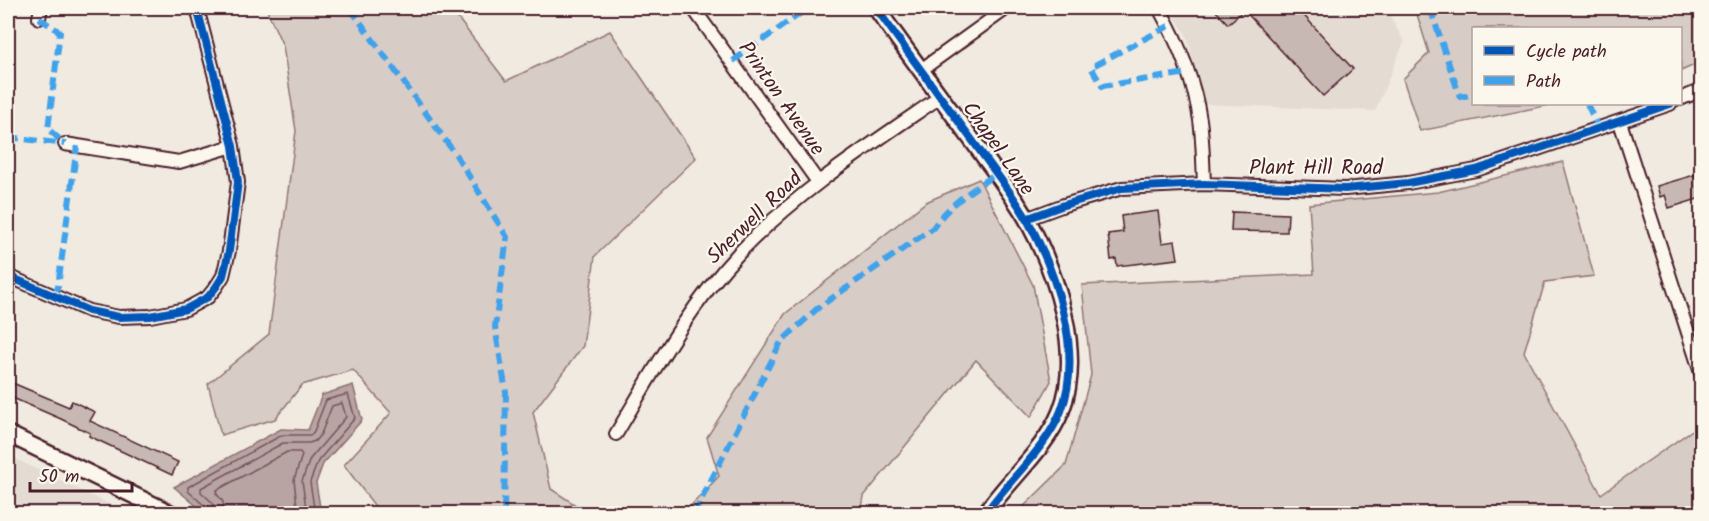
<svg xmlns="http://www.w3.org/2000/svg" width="1709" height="521" viewBox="0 0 1709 521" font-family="Kalam,sans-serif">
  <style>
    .built { fill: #e4dbd2 }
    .green { fill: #d8ccc6; stroke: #917678; stroke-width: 1.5 }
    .water { fill: #b8a4a2; stroke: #8c6f72; stroke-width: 1.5 }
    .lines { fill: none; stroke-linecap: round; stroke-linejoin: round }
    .shore { stroke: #76545b; stroke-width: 1.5 }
    .building { fill: #c8b8b3; stroke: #4a1f2b; stroke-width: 1.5 }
    .minor-casing { stroke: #4a1f2b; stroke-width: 16 }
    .tertiary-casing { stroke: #4a1f2b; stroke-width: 20 }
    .minor { stroke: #fbf7ec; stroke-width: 12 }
    .tertiary { stroke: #fbf7ec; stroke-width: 15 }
    .quiet { stroke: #40a2eb; stroke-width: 6; stroke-dasharray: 12 6; stroke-linecap: butt }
    .cycleway-casing { stroke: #fbf7ec; stroke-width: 11 }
    .cycleway { stroke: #0057b8; stroke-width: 8 }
    .labels { text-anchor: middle; stroke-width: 4.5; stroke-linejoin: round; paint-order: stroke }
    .street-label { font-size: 21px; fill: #4a1f2b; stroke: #fbf7ec }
  </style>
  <rect width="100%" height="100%" fill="#f0eae0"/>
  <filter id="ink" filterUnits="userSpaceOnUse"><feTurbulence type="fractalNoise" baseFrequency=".0167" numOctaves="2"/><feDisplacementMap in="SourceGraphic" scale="12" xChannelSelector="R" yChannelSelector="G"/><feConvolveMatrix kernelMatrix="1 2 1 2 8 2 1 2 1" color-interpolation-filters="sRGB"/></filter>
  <g filter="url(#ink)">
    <!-- built -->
    <path class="built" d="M1169 8H1386L1404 42 1375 111 1205 104 1186 34Z
      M8 455 36 469 128 513H8Z"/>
    <!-- green -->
    <path class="green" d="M266 8H450L506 81 610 31 696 158 595 256 583 346 533 412 551 489 588 513H380L344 465 391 413 353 370 302 385 275 419 221 435 208 384 269 334 296 131 283 46Z
      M1415 8H1701V62L1681 71 1680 28H1474V104H1555L1420 131 1403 79 1429 53Z
      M1563 162 1594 276 1545 282 1524 352 1601 494 1701 424 1702 472 1697 513H1017L1066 465 1091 375 1082 285 1314 274 1309 204 1438 192Z
      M979 179 1033 285 1051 381 1031 417 976 360 864 496 861 513H684L719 476 707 437 785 314 926 202Z"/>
    <!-- water -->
    <path class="water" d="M353 385 362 420 323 464 316 483 321 513H205L174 487 281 429 308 430 322 395Z"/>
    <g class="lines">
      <!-- shore -->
      <path class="shore" d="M208 514 206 507 188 491V487L282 435H311L314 431 326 400 348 394 355 418 318 461 310 482 315 514
        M216 514 213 503 201 492V488L283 443H309L315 441 321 434 332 406 342 403 346 417 310 459 302 481 307 514
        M225 514 223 502 216 493 217 490 287 452H300L302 455 294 480 298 514"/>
    </g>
    <!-- building -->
    <path class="building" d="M1213 8H1297L1353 69 1323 96 1244 10 1228 24Z
      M1701 173V198L1669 208 1665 195 1660 197 1657 186Z
      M1158 211 1162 243 1175 241 1178 259 1117 266 1116 259 1111 260 1108 234 1123 232 1121 216Z
      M1232 212 1288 214 1287 232 1231 231Z
      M8 381 69 407 72 401 95 412 90 421 178 462 172 475 89 436 90 433 61 419 8 396Z"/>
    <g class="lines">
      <!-- minor casing -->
      <g class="minor-casing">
        <path id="minor" d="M693 8 818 182
          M1159 8C1178 42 1194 80 1200 120 1203 141 1203 163 1204 184
          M39 18 41 8
          M921 70 1007 8
          M1680 99 1702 90
          M1620 122 1702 376
          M65 144 179 162 233 146
          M1026 219 1064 205 1122 188 1204 184 1345 189 1408 183 1476 170 1670 104
          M8 276 89 311 119 317 150 316 186 309 208 297 216 287 223 276 229 251 238 182 233 146 197 8
          M616 434C653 372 689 306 739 253 798 191 870 145 940 97"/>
      </g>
      <!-- tertiary casing -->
      <g class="tertiary-casing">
        <path id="tertiary" d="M876 8C908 53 942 99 975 144 992 168 1012 193 1027 219 1056 273 1084 352 1061 411 1046 449 1008 480 985 514
          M8 434 172 514"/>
      </g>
      <!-- minor -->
      <use href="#minor" class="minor"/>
      <!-- tertiary -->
      <use href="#tertiary" class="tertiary"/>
      <!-- quiet -->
      <path class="quiet" d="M350 8 456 155 507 237 495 327 506 392 504 514
        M1430 8 1460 97 1474 94
        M39 18 60 32 48 129 65 144
        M1169 26 1091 67 1102 86 1188 73
        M733 61 808 8
        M1587 104 1599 129
        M8 137 65 144
        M54 296 58 286 77 146
        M694 514 781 342 819 307 933 228C949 204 972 190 996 174"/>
      <!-- cycleway casing -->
      <g class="cycleway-casing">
        <path id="cycleway" d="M876 8C908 53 942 99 975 144 992 168 1012 193 1027 219 1056 273 1084 352 1061 411 1046 449 1008 480 985 514
          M1026 219 1064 205 1122 188 1204 184 1345 189 1408 183 1476 170 1670 104
          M8 276 89 311 119 317 150 316 186 309 208 297 216 287 223 276 229 251 238 182 233 146 197 8"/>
      </g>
      <!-- cycleway -->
      <use href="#cycleway" class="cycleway"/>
    </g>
  </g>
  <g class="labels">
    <!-- street labels -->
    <g class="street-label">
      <text transform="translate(782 98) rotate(55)" y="7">Printon Avenue</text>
      <text transform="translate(999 148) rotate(55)" y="7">Chapel Lane</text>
      <text x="1316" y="174">Plant Hill Road</text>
      <text transform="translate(754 217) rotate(-44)" y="7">Sherwell Road</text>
    </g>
  </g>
  <!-- margin -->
  <rect width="1709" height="521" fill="none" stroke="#fbf7ec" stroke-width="30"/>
  <rect x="15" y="15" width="1679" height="491" fill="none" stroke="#4a1f2b" stroke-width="2" filter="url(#ink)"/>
  <!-- legend -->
  <rect x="1472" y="27" width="210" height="78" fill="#fbf7ec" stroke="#b4a19f" stroke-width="1.5"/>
  <rect x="1484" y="46" width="30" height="9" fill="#0057b8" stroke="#b4a19f" stroke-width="1.5"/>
  <text x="1526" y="57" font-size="18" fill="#4a1f2b">Cycle path</text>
  <rect x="1484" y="76" width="30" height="9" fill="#40a2eb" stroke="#b4a19f" stroke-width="1.5"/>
  <text x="1526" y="87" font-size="18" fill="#4a1f2b">Path</text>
  <!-- scale -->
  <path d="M30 482v9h102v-9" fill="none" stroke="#4a1f2b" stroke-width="3"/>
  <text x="39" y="482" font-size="18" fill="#4a1f2b" stroke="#fbf7ec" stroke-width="4.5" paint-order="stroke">50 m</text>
</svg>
